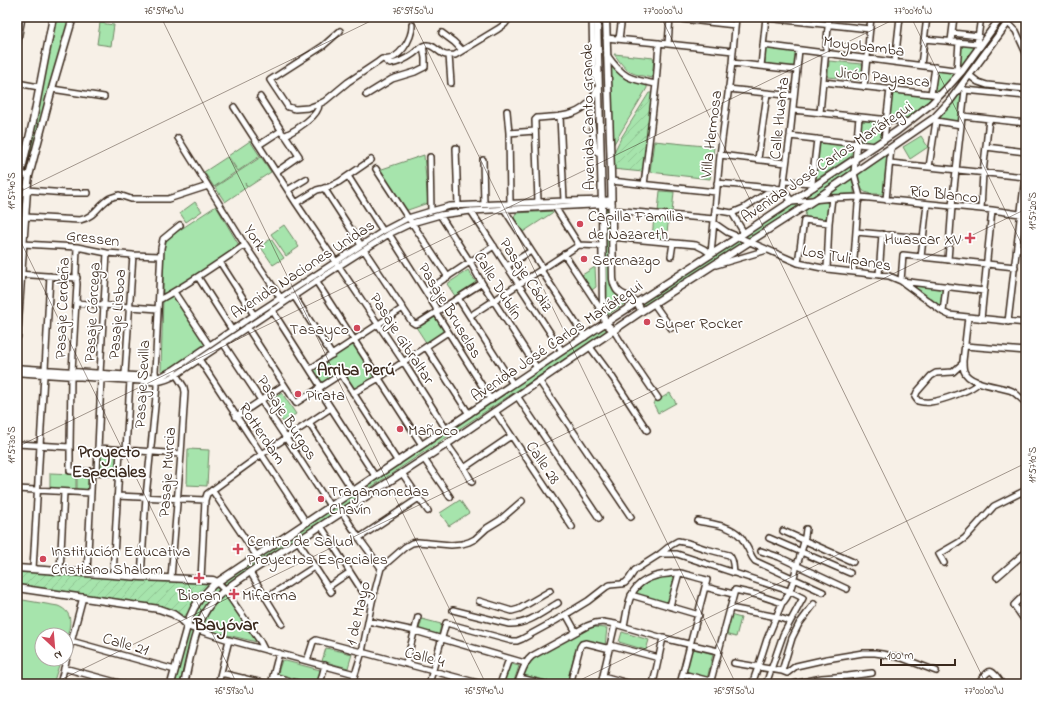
<svg xmlns="http://www.w3.org/2000/svg" width="1043" height="701" viewBox="0 0 1043 701" font-family="'Indie Flower',sans-serif">
  <style>
    .green { fill: #a6e4ac; stroke: #708765 }
    .garden { fill: url(#garden-furrows); stroke: #708765 }
    .lines { fill: none; stroke-linecap: round; stroke-linejoin: round }
    .minor-casing { stroke: #3b2a1e; stroke-width: 8 }
    .major-casing { stroke: #3b2a1e; stroke-width: 9 }
    .minor { stroke: #fff; stroke-width: 5 }
    .major { stroke: #fff; stroke-width: 6 }
    .ticks { fill: none; stroke: #3b2a1e; stroke-width: 1; stroke-opacity: 0.45 }
    .poi-dot { fill: #d1495b; stroke: #fff; stroke-width: 1.5 }
    .labels { text-anchor: middle; stroke-width: 3.5; stroke-linejoin: round; paint-order: stroke }
    .street-label { font-size: 16px; fill: #3b2a1e; stroke: #fff }
    .poi-label { font-size: 16px; fill: #3b2a1e; stroke: #fff; text-anchor: start }
    .neighbourhood-label { font-size: 17px; font-weight: bold; fill: #3b2a1e; stroke: #fff }
    .quarter-label { font-size: 18px; font-weight: bold; fill: #3b2a1e; stroke: #fff }
    .neatline { fill: none; stroke: #3b2a1e; stroke-width: 1.5 }
    .ticks-label { font-size: 10px; text-anchor: middle; fill: #3b2a1e }
  </style>
  <defs>
    <pattern id="garden-furrows" width="10" height="10" patternUnits="userSpaceOnUse"><rect width="10" height="10" fill="#a6e4ac"/><path d="M-1 1l2-2M0 10L10 0M9 11l2-2" fill="none" stroke="#90c494"/></pattern>
  </defs>
  <rect width="100%" height="100%" fill="#f7f0e7"/>
  <filter id="ink" filterUnits="userSpaceOnUse"><feTurbulence type="fractalNoise" baseFrequency=".025" numOctaves="2"/><feDisplacementMap in="SourceGraphic" scale="8" xChannelSelector="R" yChannelSelector="G"/><feConvolveMatrix kernelMatrix="1 2 1 2 8 2 1 2 1" color-interpolation-filters="sRGB"/></filter>
  <g filter="url(#ink)">
    <!-- green -->
    <path class="green" d="M54 17H70L26 174V172Z
      M100 23 114 25 111 46 97 44Z
      M962 44 976 47 960 68H959Z
      M765 48 797 51 795 67 765 64Z
      M614 54 654 58 652 78C628 73 628 73 614 54Z
      M609 59 637 82 647 85V88L612 147Z
      M829 61 863 64 861 80 828 77Z
      M936 69 958 71 939 93 935 92 933 90Z
      M963 91 960 123 939 119Z
      M891 92 933 97 907 118 889 117Z
      M861 119 884 121 882 139 874 144 858 142Z
      M921 136 928 147 910 159 903 147Z
      M818 140 854 144 853 155 815 180H813Z
      M250 141 260 156 238 171 228 156Z
      M654 141 714 147 710 179 650 172Z
      M888 153 883 194C864 194 861 194 856 174Z
      M424 155 428 203 405 211 379 170Z
      M227 157 237 171 214 187 204 172Z
      M261 157 271 172 248 187 245 183 247 187 225 202 215 187Z
      M851 165V170L812 197H802Z
      M852 177 854 191V194L828 195 827 194Z
      M23 182 25 184 17 280V228Z
      M660 191 674 192 672 213 658 212Z
      M832 200 829 220 805 218 806 207 815 201Z
      M195 202 202 211 186 222 180 213Z
      M794 202 803 203 748 239 743 237Z
      M216 206 240 247 185 285 163 296V243L169 237Z
      M604 208H609L611 287 626 303 606 316Z
      M555 211 523 232 514 219V217L516 213Z
      M654 215 669 216 666 241 652 240Z
      M284 225 299 247 286 256 271 234Z
      M271 239 284 258 273 265 260 246Z
      M737 239 743 242 708 265 645 306 643 305 642 303 643 302Z
      M595 267 596 287 592 290 582 275Z
      M468 270 476 282 455 296 447 284Z
      M907 284 944 288 942 309Z
      M174 293 208 344 172 369 161 371 163 299Z
      M437 314 447 331 427 344 416 327Z
      M603 326 607 331 370 488 367 485Z
      M353 341 376 378 354 392 341 373 321 385 312 370Z
      M282 393 296 414 283 422 269 401Z
      M670 393 676 403 658 413 653 403Z
      M99 449 119 450 118 472 98 471Z
      M188 449 209 450 207 486 187 485Z
      M50 473 76 474V489H50Z
      M77 474H90L89 490H77Z
      M361 488 364 493 226 585 223 581Z
      M460 500 469 513 449 526 440 513Z
      M676 574 670 605 634 595 643 586 651 579Z
      M217 585 220 590C206 600 201 612 195 627L189 625 196 609 202 599Z
      M224 594 257 642 202 629C208 613 211 606 224 594Z
      M17 599 58 606C75 613 70 626 66 640V635H42V659H61L53 684H17Z
      M730 615 741 618 736 637 725 634Z
      M422 619 441 624 439 635 419 630Z
      M591 627 607 628 605 646 583 641 579 643 574 655 567 684H555L523 676 525 667 534 657 585 629Z
      M187 630 193 632 180 684H174Z
      M622 632 649 640 646 650 619 642Z
      M326 648 352 654 348 668 322 661Z
      M690 648 713 654 707 679 684 673Z
      M282 660 320 670 317 684H308L277 676Z
      M508 663 519 666 513 684H501Z"/>
    <!-- garden -->
    <path class="garden" d="M649 93H652L643 172 612 169 615 150 621 138Z
      M17 571 208 583 209 584 201 593 188 617 186 618C178 612 172 608 163 606L17 585Z"/>
    <g class="lines">
      <!-- minor casing -->
      <g class="minor-casing">
        <path id="minor" d="M663 17 735 25
          M766 18 870 29
          M1008 23 1016 31 1026 53
          M340 31 323 46 270 80 288 107 295 109 308 108 319 104 325 101 348 82 378 62 382 59C398 63 413 38 412 25
          M442 33 454 42 462 50
          M952 33 979 36
          M606 38 668 44 733 51
          M619 39 622 17
          M924 39 977 44 980 46
          M951 41 954 17
          M668 44 670 17
          M977 44 981 17
          M17 45 22 17
          M763 45 962 71
          M449 55 451 83
          M607 55C623 78 629 79 656 84
          M385 60 390 64C398 63 406 59 413 54 417 51 421 46 426 45 433 44 437 51 443 54 446 56 451 55 455 55L498 29 505 24 510 17
          M895 62 900 17
          M732 63 796 70
          M921 65 927 17
          M761 66 766 17
          M957 70 959 42
          M969 75 978 82 987 85 1026 89
          M823 82 940 95
          M17 83 39 87
          M864 87 871 17
          M963 88 965 90 1026 96
          M52 89 104 97
          M728 89 794 96
          M931 94 935 67
          M366 95 392 79 415 72 425 67V58L423 46
          M260 97 281 130V132
          M234 107 296 203 403 361 446 429
          M793 110 909 122
          M507 111 509 133 510 203
          M820 113 829 17
          M560 116 564 201
          M963 116 1026 123
          M934 118 936 121 961 125
          M592 123 595 149 597 152 600 153
          M509 133 535 131
          M790 136 875 146
          M178 138 245 245 282 300
          M884 140 890 89
          M259 145 279 132H281L284 135H286C296 130 320 115 319 104
          M986 147 1026 152
          M456 148 458 206
          M720 155 786 163
          M430 157 431 211
          M758 159 767 94
          M483 160 484 204
          M890 163 1025 177
          M929 167 936 121
          M376 169 408 218 412 223 448 277
          M276 172 299 156 285 135
          M17 173 29 176
          M348 176 383 231
          M611 181 716 192
          M784 181 812 183
          M717 183 783 189 792 202 832 198 860 197 992 210 1026 215
          M644 185 656 84 659 43
          M814 187 812 183 817 139
          M324 188 361 245
          M783 189 790 136 799 50
          M27 190 66 193H88
          M288 190 306 179
          M886 200 891 148
          M538 202 535 120 537 118C557 116 578 118 591 100 594 96 596 91 599 86L594 74 593 65 592 17
          M296 203 317 190 329 187 339 182 371 160
          M504 207V209L543 269
          M555 207 579 245
          M981 209 983 173 989 119
          M612 210 714 219
          M715 210 732 213 744 208 774 188
          M471 211 562 351
          M732 213 744 233
          M440 215 470 262 482 283 537 368
          M25 217 80 220C95 217 98 205 110 198 113 197 116 196 119 195L131 199H168L208 186
          M714 223 727 232 798 263 827 269 889 276 901 281 943 312 949 315 1026 323
          M856 232 923 238
          M389 234 436 308 437 314 491 400
          M611 237 696 245 704 249 711 254
          M23 244 77 247 107 253 133 255 160 256
          M579 245 602 246
          M1017 247 1026 249
          M364 250 412 322 415 324 419 323 482 283
          M564 254 603 313
          M711 254 720 155 732 63 736 17
          M671 256 673 243
          M921 257 927 204
          M948 260 952 206 965 90
          M220 262 254 315
          M798 263 804 220 829 223
          M716 265 767 250
          M507 266 531 251
          M827 269 829 223 832 198
          M541 270 585 337
          M853 272 858 204 860 197 854 173 859 117
          M17 274 77 278
          M879 275 882 234
          M198 277 232 330
          M316 281 422 445
          M426 291 494 246
          M984 291 901 281 903 255 1015 267
          M174 292 209 345
          M294 296 332 355
          M458 298 513 384
          M159 300C189 284 217 264 245 245
          M76 303 158 309
          M654 304 671 328
          M272 310 321 387
          M943 312 946 286
          M470 316 579 245
          M968 317 963 361C963 365 963 368 964 371 969 385 1001 386 1012 391 1017 394 1021 399 1026 403
          M981 319 992 210
          M1008 322 1026 168
          M247 327 296 403 341 374 398 462
          M614 331 630 357 658 398
          M223 343 286 438 330 506
          M965 346 1026 351
          M426 347 469 414
          M590 347 613 378 647 430
          M199 359 306 522
          M963 363 953 372 936 373 931 376 917 392 915 397 918 401C922 402 926 403 930 402 940 401 974 390 979 382
          M45 369 50 276
          M310 369 403 308
          M17 370 21 373 156 382C164 381 169 379 176 375L339 266 389 234 412 223 440 215 471 211 612 204
          M18 371 21 368 156 377 162 376 173 370 254 315 383 231 408 218 431 211 450 206 564 201 611 200
          M72 371 77 284 76 273 77 247
          M100 373 107 253
          M125 374 133 255
          M71 377 70 447V471L119 473
          M540 382 631 517
          M318 388 375 476
          M353 393 379 378 448 332
          M517 396 599 518
          M495 411 572 527
          M236 417 284 385
          M309 423 353 491
          M17 444 70 447
          M447 444 464 468 472 482
          M98 448 181 454
          M126 450 130 380
          M424 459 450 497
          M464 468 511 436
          M97 472 101 379
          M402 473 428 511
          M17 489 91 493
          M212 490 256 555
          M117 496 205 500
          M342 512 359 538 381 568
          M698 521C712 524 730 525 740 536 743 539 745 544 747 547 750 552 751 557 755 561L823 592
          M321 526 350 572 368 600 372 602
          M783 531 853 562
          M359 538 419 498
          M769 538 850 573
          M298 541 331 592
          M761 551 779 557 847 589
          M660 554H677L789 591 803 598 783 635 766 684
          M944 563 939 554 958 543 965 538 994 506 1026 490
          M33 569 44 375
          M60 571 64 492
          M250 572 282 624
          M87 573 92 471
          M113 575 120 450
          M141 577 146 497 157 386 155 371 156 354 161 248 163 239 180 225
          M997 577 1026 552
          M171 578 181 454 185 392 184 387 175 373
          M201 579 205 500 207 494 262 454 331 408
          M328 587 350 572
          M225 590 260 641 264 649
          M1026 593 1014 605 1023 618 1026 620
          M631 595 699 615
          M266 598 314 567
          M479 601 512 611 519 609 550 591
          M670 606 679 573
          M730 608 777 617 789 621
          M453 610 509 624C527 625 543 612 558 603
          M566 614 576 632
          M368 621 415 631 525 663
          M624 626C626 616 627 606 631 596 637 581 653 575 668 574 672 573 677 573 680 573 689 575 698 578 707 580L705 587 733 594
          M198 630 229 640 355 674
          M71 641 175 670
          M307 661 313 642 316 640 482 684
          M734 663 782 671 787 673 796 666 827 659 863 653H875L882 654 902 658 936 671
          M406 664 418 617
          M64 668 123 684
          M782 671 792 638 799 624 814 604
          M221 673 267 684
          M683 674 710 681
          M273 676 301 684
          M603 676 631 684
          M520 678 545 684
          M353 682 361 684
          M60 684 83 597
          M218 684 229 640
          M242 684 244 678
          M271 684 279 653
          M320 684 325 665
          M352 684 362 652 372 602 381 568 405 547 412 543 418 542 451 545 462 544 469 542 475 539 487 528 500 520 522 501
          M429 684 446 623 512 641H517L522 639 555 621 588 601 606 587 610 585 621 584 625 583 629 579 635 570 660 554 671 545 678 541 688 543 706 549 729 555C734 559 733 567 734 573
          M500 684 509 659
          M517 684C522 674 523 663 532 656L587 626 595 623 603 622 615 624 663 638 718 651
          M572 684V677L580 647 582 644 586 643 606 648 614 646 659 658
          M601 684 615 624
          M653 684 663 638
          M680 684 705 587
          M710 684 735 590 758 595 782 603
          M752 684 758 667 767 639 782 603C791 596 794 576 797 565 801 553 805 542 806 529
          M793 684 822 678 848 676 872 673
          M977 684C991 669 989 666 1002 684"/>
      </g>
      <!-- major casing -->
      <g class="major-casing">
        <path id="major" d="M597 17 602 205 603 313 605 323 614 331
          M606 17 611 172 613 279C616 298 627 293 637 303 639 305 640 309 642 311
          M17 207 21 173 33 121 53 17
          M17 337 27 190 29 176 53 85 73 17
          M17 568 141 577 213 580 217 582 225 590
          M17 588 159 609 173 614 181 620 187 626 198 630
          M171 684 189 619 194 608 199 600 213 585 562 351 738 237 897 131 931 104 946 89 962 71 1001 17
          M184 684C190 659 195 620 213 601 224 589 237 581 250 572L447 444 642 311 816 199 934 118 949 102 961 86 1012 17"/>
      </g>
      <!-- minor -->
      <use href="#minor" class="minor"/>
      <!-- major -->
      <use href="#major" class="major"/>
    </g>
  </g>
  <!-- ticks -->
  <path class="ticks" d="M161 17 486 684M411 17 736 684M661 17 986 684M911 17 1026 253M17 193 379 17M17 234 237 684M17 447 899 17M52 684 1026 209M572 684 1026 463"/>
  <!-- markers -->
  <g class="poi-dot">
    <circle cx="580" cy="224" r="4"/>
    <path d="M968 232h4v4h4v4h-4v4h-4v-4h-4v-4h4z"/>
    <circle cx="584" cy="259" r="4"/>
    <circle cx="647" cy="322" r="4"/>
    <circle cx="357" cy="328" r="4"/>
    <circle cx="298" cy="394" r="4"/>
    <circle cx="400" cy="429" r="4"/>
    <circle cx="321" cy="499" r="4"/>
    <path d="M236 543h4v4h4v4h-4v4h-4v-4h-4v-4h4z"/>
    <circle cx="43" cy="559" r="4"/>
    <path d="M197 572h4v4h4v4h-4v4h-4v-4h-4v-4h4z"/>
    <path d="M232 588h4v4h4v4h-4v4h-4v-4h-4v-4h4z"/>
  </g>
  <g class="labels">
    <!-- street labels -->
    <g class="street-label">
      <text transform="translate(864 45) rotate(7)" y="6">Moyobamba</text>
      <text transform="translate(883 76) rotate(6)" y="6">Jirón Payasca</text>
      <text transform="translate(587 117) rotate(-91)" y="6">Avenida Canto Grande</text>
      <text transform="translate(778 118) rotate(-84)" y="6">Calle Huanta</text>
      <text transform="translate(710 134) rotate(-83)" y="6">Villa Hermosa</text>
      <text transform="translate(826 161) rotate(-34)" y="6">Avenida José Carlos Mariátegui</text>
      <text transform="translate(944 193) rotate(6)" y="6">Río Blanco</text>
      <text transform="translate(93 237) rotate(7)" y="6">Gressen</text>
      <text transform="translate(256 237) rotate(57)" y="6">York</text>
      <text transform="translate(847 257) rotate(10)" y="6">Los Tulipanes</text>
      <text transform="translate(302 268) rotate(-33)" y="6">Avenida Naciones Unidas</text>
      <text transform="translate(527 274) rotate(57)" y="6">Pasaje Cádiz</text>
      <text transform="translate(499 285) rotate(58)" y="6">Calle Dublín</text>
      <text transform="translate(61 308) rotate(-88)" y="6">Pasaje Cerdeña</text>
      <text transform="translate(451 310) rotate(59)" y="6">Pasaje Bruselas</text>
      <text transform="translate(91 312) rotate(-87)" y="6">Pasaje Córcega</text>
      <text transform="translate(116 314) rotate(-86)" y="6">Pasaje Lisboa</text>
      <text transform="translate(403 338) rotate(57)" y="6">Pasaje Gibraltar</text>
      <text transform="translate(556 340) rotate(-34)" y="6">Avenida José Carlos Mariátegui</text>
      <text transform="translate(141 384) rotate(-87)" y="6">Pasaje Sevilla</text>
      <text transform="translate(288 417) rotate(57)" y="6">Pasaje Burgos</text>
      <text transform="translate(263 433) rotate(56)" y="6">Rotterdam</text>
      <text transform="translate(544 462) rotate(56)" y="6">Calle 28</text>
      <text transform="translate(166 472) rotate(-86)" y="6">Pasaje Murcia</text>
      <text transform="translate(357 613) rotate(-77)" y="6">1 de Mayo</text>
      <text transform="translate(126 643) rotate(16)" y="6">Calle 21</text>
      <text transform="translate(425 656) rotate(15)" y="6">Calle 4</text>
    </g>
    <!-- poi labels -->
    <g class="poi-label">
      <text x="588" y="221">Capilla Familia<tspan x="588" dy="18">de Nazareth</tspan></text>
      <text x="961" y="244" text-anchor="end">Huascar XV</text>
      <text x="592" y="265">Serenazgo</text>
      <text x="655" y="328">Super Rocker</text>
      <text x="349" y="334" text-anchor="end">Tasayco</text>
      <text x="306" y="400">Pirata</text>
      <text x="408" y="435">Mañoco</text>
      <text x="329" y="496">Tragamonedas<tspan x="329" dy="18">Chavín</tspan></text>
      <text x="247" y="546">Centro de Salud<tspan x="247" dy="18">Proyectos Especiales</tspan></text>
      <text x="51" y="556">Institución Educativa<tspan x="51" dy="18">Cristiano Shalom</tspan></text>
      <text x="199" y="600" text-anchor="middle">Bioran</text>
      <text x="242" y="600">Mifarma</text>
    </g>
    <!-- neighbourhood labels -->
    <g class="neighbourhood-label">
      <text x="356" y="375">Arriba Perú</text>
      <text x="109" y="457">Proyecto<tspan x="109" dy="20">Especiales</tspan></text>
    </g>
    <!-- quarter labels -->
    <g class="quarter-label">
      <text x="226" y="630">Bayóvar</text>
    </g>
  </g>
  <!-- margin -->
  <rect width="1043" height="701" fill="none" stroke="#fff" stroke-width="44"/>
  <!-- north arrow -->
  <g transform="translate(54 647) rotate(154)"><circle r="19" fill="#ffffff" stroke="#b1aaa5"/>
  <path d="M0-3L7 15L0 10L-7 15Z" fill="#d1495b"/>
  <text y="-6" font-size="11" font-weight="bold" text-anchor="middle" fill="#3b2a1e">N</text>
  </g>
  <!-- scale -->
  <path d="M881 659v6h74v-6" fill="none" stroke="#3b2a1e" stroke-width="2"/>
  <text x="887" y="659" font-size="12" fill="#3b2a1e" stroke="#ffffff" stroke-width="3" paint-order="stroke">100 m</text>
  <rect x="22" y="22" width="999" height="657" class="neatline"/>
  <g class="ticks-label">
    <text x="164" y="14">76°59'40"W</text>
    <text x="413" y="14">76°59'50"W</text>
    <text x="663" y="14">77°00'00"W</text>
    <text x="913" y="14">77°00'10"W</text>
    <text transform="translate(11 191) rotate(-90)" y="4">11°57'40"S</text>
    <text transform="translate(1032 211) rotate(-90)" y="4">11°57'20"S</text>
    <text transform="translate(11 445) rotate(-90)" y="4">11°57'30"S</text>
    <text transform="translate(1032 465) rotate(-90)" y="4">11°57'10"S</text>
    <text x="234" y="694">76°59'30"W</text>
    <text x="484" y="694">76°59'40"W</text>
    <text x="734" y="694">76°59'50"W</text>
    <text x="984" y="694">77°00'00"W</text>
  </g>
</svg>
